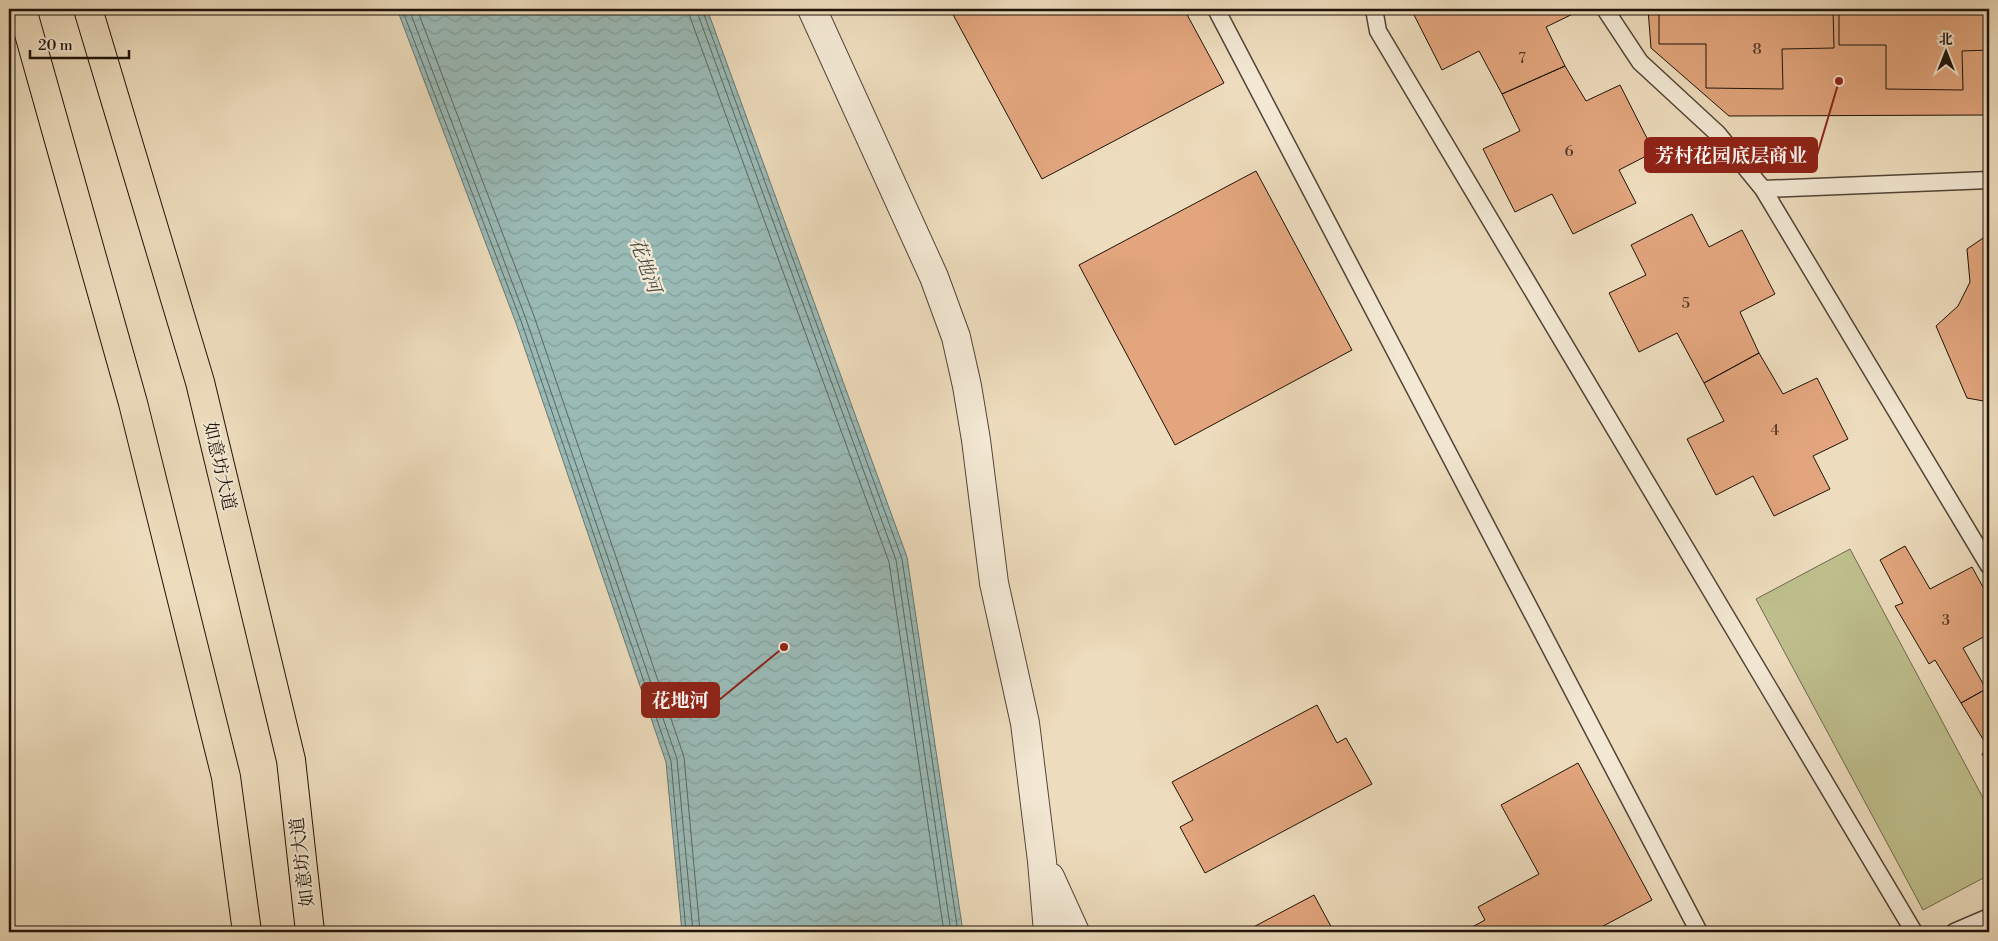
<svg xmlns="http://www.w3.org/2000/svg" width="1998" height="941" viewBox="0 0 1998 941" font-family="'Libre Bodoni','Noto Serif SC',serif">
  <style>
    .green { fill: #bebf8d; stroke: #6e694b }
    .water { fill: url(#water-waves); stroke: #697771 }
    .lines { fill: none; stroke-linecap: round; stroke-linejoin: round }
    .shore { stroke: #5c6660; stroke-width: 1 }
    .building { fill: #e2a57d; stroke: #1f1309 }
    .lane-casing { stroke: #524536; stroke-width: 19 }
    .street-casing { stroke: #524536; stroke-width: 30 }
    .primary-casing { stroke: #1f1309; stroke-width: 30 }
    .lane { stroke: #f3e8d4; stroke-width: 16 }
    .street { stroke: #f3e8d4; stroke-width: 28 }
    .primary { stroke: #eddcbd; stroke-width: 28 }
    .labels { text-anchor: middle; stroke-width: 4.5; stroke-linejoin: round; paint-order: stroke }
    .number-label { font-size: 15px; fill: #503826 }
    .street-label { font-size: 18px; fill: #1f1309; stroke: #f3e8d4 }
    .water-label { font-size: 19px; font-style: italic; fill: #4a4d46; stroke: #f3e8d4 }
    .leader { fill: none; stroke: #8f2418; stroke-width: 2 }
    .callout-dot { fill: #8f2418; stroke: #f3e8d4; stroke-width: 2 }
    .callout { fill: #8f2418; stroke: #8f2418; stroke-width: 2 }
    .callout-label { font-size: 19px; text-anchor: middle; font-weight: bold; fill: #fff }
  </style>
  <defs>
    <pattern id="water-waves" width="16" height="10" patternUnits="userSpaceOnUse" patternTransform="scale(1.25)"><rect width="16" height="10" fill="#9abab6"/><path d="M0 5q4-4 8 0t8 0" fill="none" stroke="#849f9b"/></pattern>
  </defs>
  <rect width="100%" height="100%" fill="#eddcbd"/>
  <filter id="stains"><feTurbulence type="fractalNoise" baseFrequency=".004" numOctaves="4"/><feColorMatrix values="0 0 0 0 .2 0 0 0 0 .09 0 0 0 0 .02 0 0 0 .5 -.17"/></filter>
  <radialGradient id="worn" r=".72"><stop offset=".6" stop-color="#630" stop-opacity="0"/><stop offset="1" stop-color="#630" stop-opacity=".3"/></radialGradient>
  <!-- green -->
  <path class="green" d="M1850 549 1989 809V875L1923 910 1756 599Z"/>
  <!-- water -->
  <path class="water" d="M397 9H707L907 557 963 932H682L666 762 516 323Z"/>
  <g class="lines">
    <!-- shore -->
    <path class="shore" d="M402 9 521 321 671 761 686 932
      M409 9 526 319 677 759 693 932
      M417 9 534 316 684 757 700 932
      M689 9 690 17 889 562 944 932
      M696 9 896 560 951 932
      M702 9 902 559 958 932"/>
  </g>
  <!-- building -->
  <path class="building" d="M950 9H1184L1224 83 1042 179Z
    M1411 9H1581V10L1546 27 1565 66 1502 94 1479 51 1442 70Z
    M1648 9H1989V115L1729 116 1651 48Z
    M1659 9H1833L1834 48 1782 49 1783 89 1706 88V44H1659Z
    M1839 9H1989V50L1962 51 1963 90 1886 89V45H1839Z
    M1565 66 1586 101 1620 85 1654 152 1619 170 1636 203 1573 234 1552 194 1515 212 1483 149 1520 131 1502 94Z
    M1256 171 1352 350 1175 445 1079 265Z
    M1692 214 1709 247 1742 230 1775 294 1740 312 1759 353 1704 383 1677 333 1639 352 1609 293 1646 275 1631 245Z
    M1989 234V402L1967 398 1936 326 1958 306 1970 282 1967 249Z
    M1759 353 1783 394 1817 378 1848 439 1813 456 1830 489 1774 516 1753 476 1716 495 1687 439 1724 421 1704 383Z
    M1905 546 1930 589 1972 567 1989 598V634L1963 648 1986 689 1961 703 1935 660 1929 664 1895 606 1903 603 1880 560Z
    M1986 689 1989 693V749L1961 703Z
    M1317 705 1337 743 1346 738 1372 784 1205 873 1180 827 1193 820 1172 782Z
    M1989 750V766L1982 754Z
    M1578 763 1652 900 1592 932H1463L1485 920 1478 907 1539 874 1501 805Z
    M1314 895 1334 932H1244Z"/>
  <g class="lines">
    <!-- lane casing -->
    <g class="lane-casing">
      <path id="lane" d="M1216 9 1699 932
        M1374 9 1378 31 1914 932
        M1605 9 1640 62 1718 134 1763 189 1989 566
        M1763 189 1989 180
        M1954 932 1989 917"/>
    </g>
    <!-- street casing -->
    <g class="street-casing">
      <path id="street" d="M812 9 934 277 956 337 967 386 976 440 994 583 1025 723 1042 861 1048 932
        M1050 877 1075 932"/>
    </g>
    <!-- primary casing -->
    <g class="primary-casing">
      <path id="primary" d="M22 9 133 403 226 777 247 932
        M88 9 200 382 291 760 310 932"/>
    </g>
    <!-- lane -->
    <use href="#lane" class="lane"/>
    <!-- street -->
    <use href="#street" class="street"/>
    <!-- primary -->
    <use href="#primary" class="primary"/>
  </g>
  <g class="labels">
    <!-- number labels -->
    <g class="number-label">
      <text x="1757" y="54">8</text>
      <text x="1522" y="63">7</text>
      <text x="1569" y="156">6</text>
      <text x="1686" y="308">5</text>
      <text x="1775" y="435">4</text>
      <text x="1946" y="625">3</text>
    </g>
    <!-- street labels -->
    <g class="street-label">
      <text transform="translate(220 466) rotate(77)" y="6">如意坊大道</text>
      <text transform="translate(302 862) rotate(-97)" y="6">如意坊大道</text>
    </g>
    <!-- water labels -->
    <g class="water-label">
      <text transform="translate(646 265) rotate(70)" y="7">花地河</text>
    </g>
  </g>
  <!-- callouts -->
  <path class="leader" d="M1839 81L1817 155M784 647L719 700"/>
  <g class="callout-dot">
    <circle cx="1839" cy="81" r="5"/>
    <circle cx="784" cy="647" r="5"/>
  </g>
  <g class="callout">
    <rect x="1645" y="138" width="172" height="34" rx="5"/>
    <rect x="642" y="683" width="77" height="34" rx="5"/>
  </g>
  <g class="callout-label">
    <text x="1731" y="162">芳村花园底层商业</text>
    <text x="680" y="707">花地河</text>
  </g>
  <!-- margin -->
  <rect width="1998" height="941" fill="none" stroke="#eddcbd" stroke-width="30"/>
  <rect x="10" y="10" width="1978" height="921" fill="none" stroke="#1f1309" stroke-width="2.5"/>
  <rect x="15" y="15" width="1968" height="911" fill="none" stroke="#1f1309"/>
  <!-- north arrow -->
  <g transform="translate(1946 52)" stroke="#f3e8d4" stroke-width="4" paint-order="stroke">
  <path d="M0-4L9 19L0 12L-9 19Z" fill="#1f1309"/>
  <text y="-8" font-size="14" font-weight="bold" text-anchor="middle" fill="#1f1309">北</text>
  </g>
  <!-- scale -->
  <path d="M30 50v8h99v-8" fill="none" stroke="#1f1309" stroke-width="2.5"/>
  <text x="38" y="50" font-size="15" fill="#1f1309" stroke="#f3e8d4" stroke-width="4" paint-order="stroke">20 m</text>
  <rect width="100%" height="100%" filter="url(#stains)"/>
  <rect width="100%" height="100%" fill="url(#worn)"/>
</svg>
